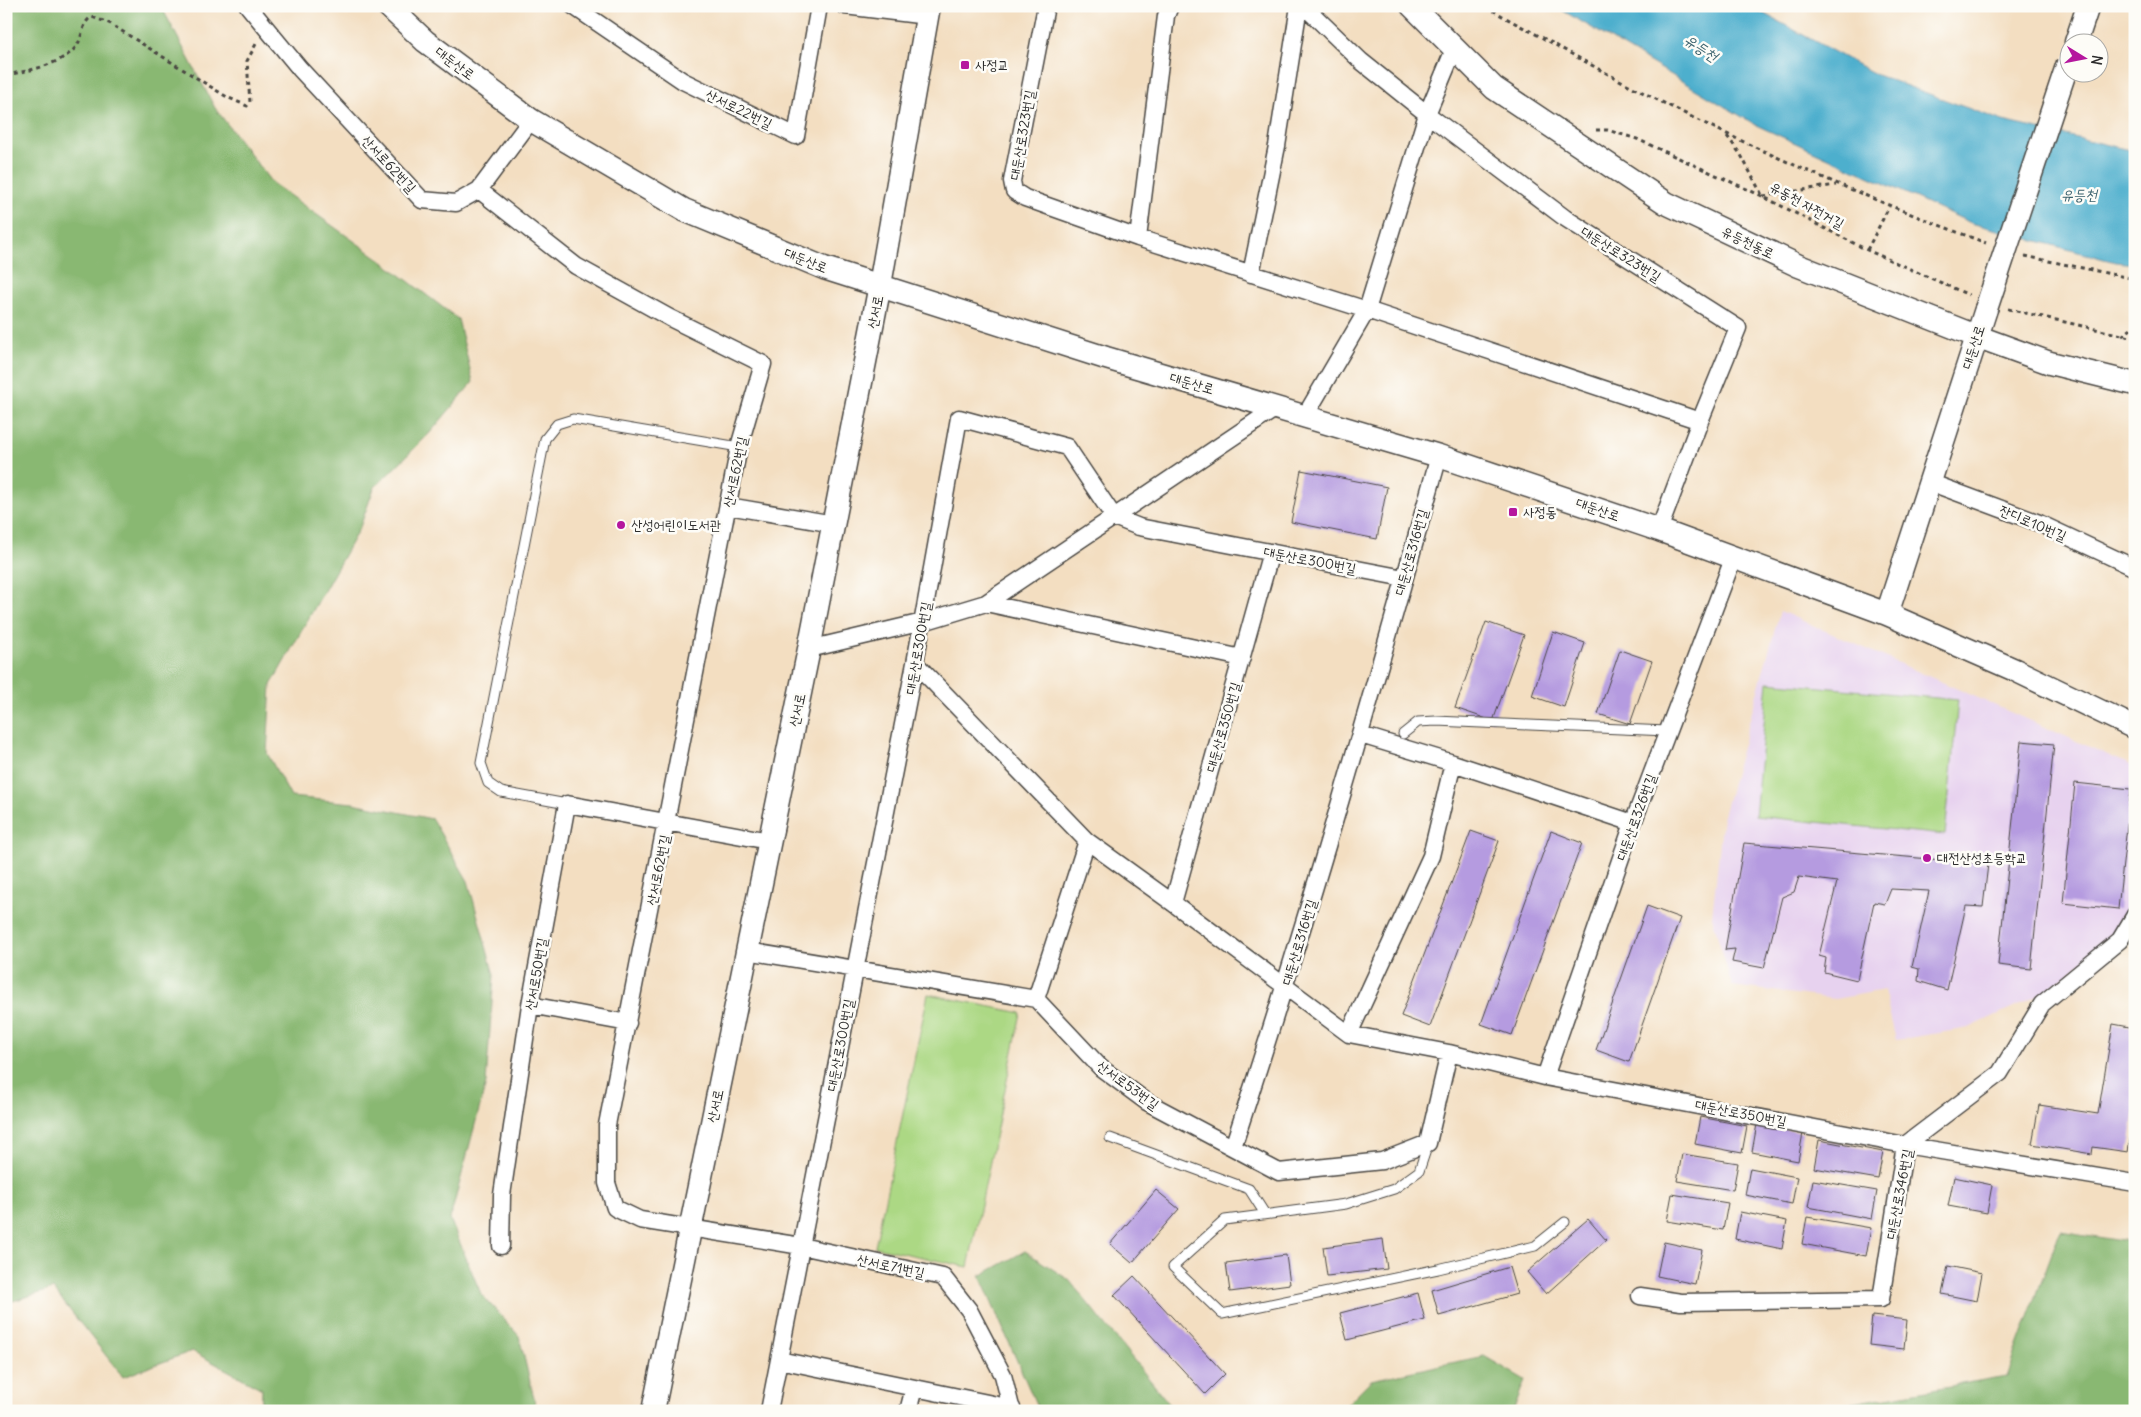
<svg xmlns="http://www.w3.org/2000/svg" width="2141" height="1417" viewBox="0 0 2141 1417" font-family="Delius,'Poor Story',sans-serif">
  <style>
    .built { fill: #e7d2ef }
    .green { fill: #acd884; stroke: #6c8258 }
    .forest { fill: #89b872; stroke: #5a724e }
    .water { fill: #4eafcd; stroke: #3c6d7c }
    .building { fill: #b59be0 }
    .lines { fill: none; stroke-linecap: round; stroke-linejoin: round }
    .lane-casing { stroke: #494642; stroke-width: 11 }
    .street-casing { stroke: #494642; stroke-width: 19 }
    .secondary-casing { stroke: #494642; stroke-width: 25 }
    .path { stroke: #494642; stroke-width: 3; stroke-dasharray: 4 4; stroke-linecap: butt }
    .lane { stroke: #fff; stroke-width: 9 }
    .street { stroke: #fff; stroke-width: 16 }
    .secondary { stroke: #fff; stroke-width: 22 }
    .secondary-bridge-casing { stroke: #494642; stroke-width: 25; stroke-linecap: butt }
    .secondary-bridge { stroke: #fff; stroke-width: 22 }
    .poi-dot { fill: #b5179e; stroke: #fdfcf7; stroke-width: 2 }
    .labels { text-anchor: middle; stroke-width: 5; stroke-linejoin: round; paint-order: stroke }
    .street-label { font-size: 14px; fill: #2b2b2b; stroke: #fdfcf7 }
    .poi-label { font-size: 14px; fill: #2b2b2b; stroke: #fdfcf7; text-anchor: start }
    .water-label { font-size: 15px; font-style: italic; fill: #39606c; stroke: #fdfcf7 }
  </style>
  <rect width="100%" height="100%" fill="#fdfcf7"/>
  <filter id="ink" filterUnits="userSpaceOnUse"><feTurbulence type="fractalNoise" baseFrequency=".02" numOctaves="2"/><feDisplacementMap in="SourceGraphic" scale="10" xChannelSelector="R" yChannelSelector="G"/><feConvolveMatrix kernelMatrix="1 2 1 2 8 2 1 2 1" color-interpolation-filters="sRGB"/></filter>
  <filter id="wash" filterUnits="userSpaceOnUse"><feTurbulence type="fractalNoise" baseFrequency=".0096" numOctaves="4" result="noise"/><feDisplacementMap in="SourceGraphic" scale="20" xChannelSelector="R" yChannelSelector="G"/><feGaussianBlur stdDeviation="1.12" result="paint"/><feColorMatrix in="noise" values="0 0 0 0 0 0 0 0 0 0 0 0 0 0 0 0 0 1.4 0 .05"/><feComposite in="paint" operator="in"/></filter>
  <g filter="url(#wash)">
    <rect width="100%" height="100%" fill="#f3dec1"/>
    <!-- built -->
    <path class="built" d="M1780 611 2135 767V901L2116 935 2045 992 1969 1028 1896 1040 1884 990 1835 999 1732 986 1712 917 1723 816Z"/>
    <!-- green -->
    <path class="green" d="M1768 682 1958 700 1945 835 1755 816Z
      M928 994 1021 1013 968 1267 875 1247Z"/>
    <!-- forest -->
    <path class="forest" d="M6 6H161L215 108 272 183 378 258 458 319 473 382 429 434 374 488 360 527 271 685 267 753 291 797 353 803 432 819 468 881 494 975 486 1083 450 1219 481 1294 519 1336 537 1411H261L262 1389 192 1351 123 1377 53 1289 6 1303Z
      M2060 1231 2135 1243V1411H1835V1406L2007 1376Z
      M1025 1251 1069 1280 1175 1411H1039L980 1276Z
      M1484 1356 1525 1380 1513 1411H1340L1371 1380Z"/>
    <!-- water -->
    <path class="water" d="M1555 6H1750L1877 75 2003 121 2135 151V264L2115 262 1971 223 1756 125Z"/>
    <g id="blocks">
      <!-- building -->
      <path class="building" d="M1301 470 1387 487 1377 539 1291 522Z
        M1486 622 1524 635 1493 721 1455 708Z
        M1553 632 1585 643 1564 707 1532 696Z
        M1620 650 1652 661 1630 724 1598 714Z
        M2021 741 2054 744 2031 969 1998 965Z
        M2075 783 2131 789 2118 909 2063 903Z
        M1471 831 1499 841 1430 1027 1401 1016Z
        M1551 831 1582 843 1512 1035 1481 1024Z
        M1744 843 1988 864 1983 907 1966 906 1947 990 1918 981 1919 969 1912 967 1929 891 1891 889 1885 904 1874 902 1857 980 1824 972 1826 958 1819 956 1837 882 1799 877 1794 892 1782 897 1764 968 1732 962 1735 949 1725 950Z
        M1647 906 1680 918 1629 1062 1596 1050Z
        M2113 1024 2135 1028V1111L2128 1152 2093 1147 2092 1154 2032 1144 2039 1105 2098 1114Z
        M1700 1117 1747 1126 1742 1153 1695 1144Z
        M1757 1124 1803 1133 1798 1161 1752 1152Z
        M1819 1140 1883 1152 1878 1179 1814 1168Z
        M1682 1154 1738 1163 1733 1190 1677 1181Z
        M1750 1168 1797 1177 1792 1204 1745 1195Z
        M1954 1177 1992 1185 1987 1213 1948 1206Z
        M1813 1180 1877 1191 1872 1219 1808 1207Z
        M1156 1190 1179 1209 1132 1263 1110 1244Z
        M1672 1194 1728 1203 1723 1230 1667 1221Z
        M1740 1212 1787 1221 1782 1249 1735 1239Z
        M1807 1217 1871 1228 1866 1256 1802 1244Z
        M1588 1219 1606 1240 1546 1294 1527 1272Z
        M1383 1239 1387 1269 1327 1276 1323 1247Z
        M1664 1242 1702 1250 1695 1284 1657 1276Z
        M1286 1255 1290 1284 1230 1292 1226 1263Z
        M1948 1266 1982 1273 1977 1301 1942 1294Z
        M1509 1267 1517 1294 1439 1316 1432 1290Z
        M1134 1276 1225 1374 1205 1394 1114 1295Z
        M1418 1293 1425 1320 1347 1340 1340 1313Z
        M1872 1316 1907 1320 1904 1349 1869 1345Z"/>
    </g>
  </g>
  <g filter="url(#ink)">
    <use href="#blocks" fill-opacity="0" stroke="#494642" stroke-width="1"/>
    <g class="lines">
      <!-- lane casing -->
      <g class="lane-casing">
        <path id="lane" d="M1403 734 1418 722 1436 721 1667 731
          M567 804 501 792 488 783 481 763 545 439 557 424 573 419 739 447
          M1110 1138 1249 1189 1265 1214
          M1428 1144 1419 1171 1394 1189 1346 1204 1225 1220 1173 1267 1222 1314 1438 1269 1535 1246 1565 1222"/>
      </g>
      <!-- street casing -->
      <g class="street-casing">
        <path id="street" d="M248 6 300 69 422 200 456 203 479 190 531 120
          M573 6 683 81 796 136 819 6
          M845 6 927 16
          M1046 6 1012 181 1014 191 1025 198 1138 238 1367 310 1700 421
          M1304 6 1361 61 1427 114 1565 218 1738 328 1700 421 1659 530
          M479 190 576 266 670 318 763 364 739 447 607 1125V1183L615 1208 640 1220 801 1246 943 1277 969 1310 1003 1375 1012 1411
          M1138 238 1166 16 1170 6
          M1251 274 1277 146 1299 6
          M1305 416 1367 310 1427 114 1455 47
          M1929 482 2039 523 2135 568
          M728 506 834 524
          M986 603 1242 658
          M809 649 923 622 986 603 1276 408
          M915 663 1087 841 1173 903 1349 1034 1449 1053 1545 1077 1905 1145 2135 1183
          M1361 735 1453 763 1633 823
          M1173 903 1271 552
          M747 951 1036 999 1101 1068 1147 1102 1279 1172 1382 1161 1428 1143 1449 1053
          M1036 999 1087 841
          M530 1005 628 1023
          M1349 1034 1431 856 1453 763
          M1545 1077 1633 823 1733 559
          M1233 1147C1308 919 1374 688 1439 456
          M501 1246 502 1195 530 1005 567 804 769 841
          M1640 1296 1681 1302 1881 1299 1905 1145 2000 1073 2042 1004 2120 940 2135 915
          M779 1360 1012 1408
          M769 1411 915 663 959 418 1067 447 1114 517 1139 527 1404 578
          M908 1411 914 1388"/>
      </g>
      <!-- secondary casing -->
      <g class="secondary-casing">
        <path id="secondary" d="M388 6 425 41 531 120 684 210 824 268 1106 358 1439 456 1659 530 1887 614 2015 670 2135 728
          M1412 6 1494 88 1666 203 1799 266 1976 336 2050 363 2135 384
          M2076 42 2088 6
          M1887 614 1986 309
          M653 1411 809 649 880 285 929 6"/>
      </g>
      <!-- path -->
      <path class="path" d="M1486 6C1509 21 1535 33 1559 47 1697 125 1837 187 1986 243
        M2125 6 2135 10
        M6 75C28 71 61 65 76 47 83 38 82 21 92 17L109 23 227 97 247 106 250 102 247 61 256 44
        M1596 130H1607L1637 139 1762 196 1867 250 1969 295
        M1727 136 1741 155 1762 195
        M1763 196 1836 185
        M1867 250 1889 207
        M2025 256 2135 279
        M2008 309 2135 338
        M2122 336 2135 326"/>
      <!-- lane -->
      <use href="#lane" class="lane"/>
      <!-- street -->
      <use href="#street" class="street"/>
      <!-- secondary -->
      <use href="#secondary" class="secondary"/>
      <!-- secondary-bridge casing -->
      <g class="secondary-bridge-casing">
        <path id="secondary-bridge" d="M1986 309 2068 63"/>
      </g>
      <!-- secondary-bridge -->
      <use href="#secondary-bridge" class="secondary-bridge"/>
    </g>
  </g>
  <!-- markers -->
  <g class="poi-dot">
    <rect x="960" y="60" width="10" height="10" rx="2.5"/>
    <rect x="1508" y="507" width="10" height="10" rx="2.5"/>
    <circle cx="621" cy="525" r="5"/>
    <circle cx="1927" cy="858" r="5"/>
  </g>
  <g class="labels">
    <!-- street labels -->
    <g class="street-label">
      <text transform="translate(455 63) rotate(37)" y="5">대둔산로</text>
      <text transform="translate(739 109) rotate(26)" y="5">산서로22번길</text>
      <text transform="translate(1022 135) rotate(-80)" y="5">대둔산로323번길</text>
      <text transform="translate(389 164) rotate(47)" y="5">산서로62번길</text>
      <text transform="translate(1807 205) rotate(29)" y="5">유동천 자전거길</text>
      <text transform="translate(1748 242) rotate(26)" y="5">유등천동로</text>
      <text transform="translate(1621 254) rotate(32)" y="5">대둔산로323번길</text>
      <text transform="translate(806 260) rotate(22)" y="5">대둔산로</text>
      <text transform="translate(875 312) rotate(-79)" y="5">산서로</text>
      <text transform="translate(1973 347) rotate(-72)" y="5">대둔산로</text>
      <text transform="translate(1192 383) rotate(16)" y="5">대둔산로</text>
      <text transform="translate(735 472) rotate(-78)" y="5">산서로62번길</text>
      <text transform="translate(1598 509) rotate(19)" y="5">대둔산로</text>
      <text transform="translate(2033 523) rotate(23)" y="5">잔디로10번길</text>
      <text transform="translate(1411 552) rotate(-74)" y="5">대둔산로316번길</text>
      <text transform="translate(1310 560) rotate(11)" y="5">대둔산로300번길</text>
      <text transform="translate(918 648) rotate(-80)" y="5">대둔산로300번길</text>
      <text transform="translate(797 710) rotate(-78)" y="5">산서로</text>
      <text transform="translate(1223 727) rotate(-74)" y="5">대둔산로350번길</text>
      <text transform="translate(1636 817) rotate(-70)" y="5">대둔산로326번길</text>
      <text transform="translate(658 870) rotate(-79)" y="5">산서로62번길</text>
      <text transform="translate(1299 942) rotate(-73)" y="5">대둔산로316번길</text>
      <text transform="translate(536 974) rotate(-80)" y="5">산서로50번길</text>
      <text transform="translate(840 1045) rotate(-79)" y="5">대둔산로300번길</text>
      <text transform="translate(1128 1085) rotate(36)" y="5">산서로53번길</text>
      <text transform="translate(715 1106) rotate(-78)" y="5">산서로</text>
      <text transform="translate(1741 1113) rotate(11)" y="5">대둔산로350번길</text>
      <text transform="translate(1899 1194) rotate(-79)" y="5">대둔산로346번길</text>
      <text transform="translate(891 1266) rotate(12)" y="5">산서로71번길</text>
    </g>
    <!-- poi labels -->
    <g class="poi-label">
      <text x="975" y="70">사정교</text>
      <text x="1523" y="517">사정동</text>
      <text x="631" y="530">산성어린이도서관</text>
      <text x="1937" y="863">대전산성초등학교</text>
    </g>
    <!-- water labels -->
    <g class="water-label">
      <text transform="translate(1701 48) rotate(33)" y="5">유등천</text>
      <text x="2079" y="200">유등천</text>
    </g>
  </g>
  <!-- margin -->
  <rect width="2141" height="1417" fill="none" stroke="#fdfcf7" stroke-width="25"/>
  <!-- north arrow -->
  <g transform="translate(2084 58) rotate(100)"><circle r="24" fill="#fdfcf7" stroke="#a9a8a5"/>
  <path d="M0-4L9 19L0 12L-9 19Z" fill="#b5179e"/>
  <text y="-8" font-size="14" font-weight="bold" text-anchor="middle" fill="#2b2b2b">N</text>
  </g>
</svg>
